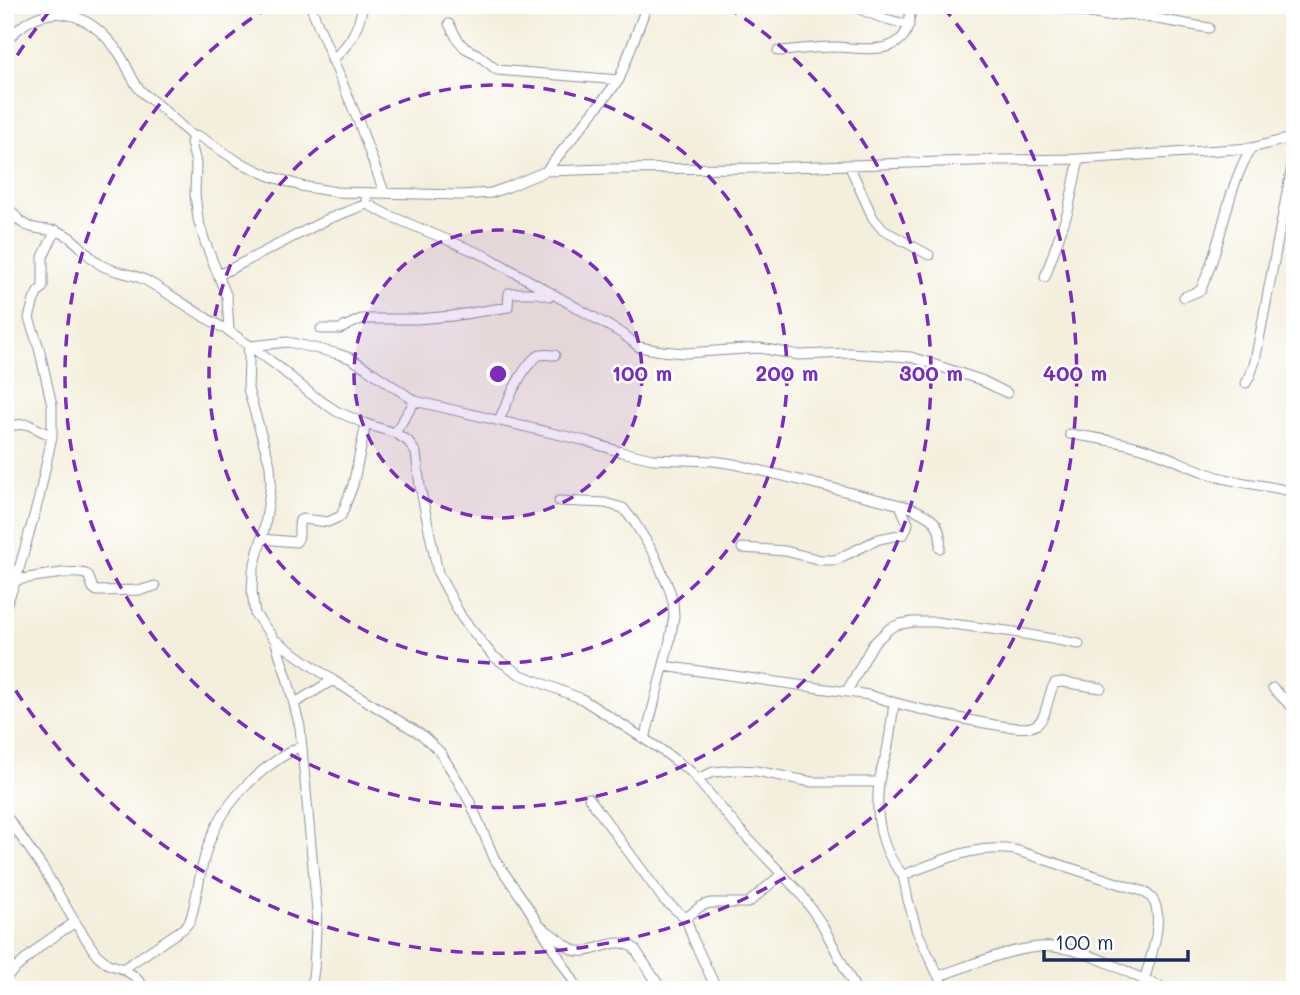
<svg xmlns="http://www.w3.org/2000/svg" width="1300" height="995" viewBox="0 0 1300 995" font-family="Mali,sans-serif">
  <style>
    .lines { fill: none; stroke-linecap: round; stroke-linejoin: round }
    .minor-casing { stroke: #888f9d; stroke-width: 11 }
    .minor { stroke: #fff; stroke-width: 9 }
    .ring { fill: none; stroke: #7b2cbf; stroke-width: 3.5; stroke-dasharray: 12 9 }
    .centre { fill: #7b2cbf; stroke: #fff; stroke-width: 3.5 }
    .ring-label { font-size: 21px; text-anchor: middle; font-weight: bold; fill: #7b2cbf; stroke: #fff; stroke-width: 5; stroke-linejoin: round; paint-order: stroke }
  </style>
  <rect width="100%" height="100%" fill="#fff"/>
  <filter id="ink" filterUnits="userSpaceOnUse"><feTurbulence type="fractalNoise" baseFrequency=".0143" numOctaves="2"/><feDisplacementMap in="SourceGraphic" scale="14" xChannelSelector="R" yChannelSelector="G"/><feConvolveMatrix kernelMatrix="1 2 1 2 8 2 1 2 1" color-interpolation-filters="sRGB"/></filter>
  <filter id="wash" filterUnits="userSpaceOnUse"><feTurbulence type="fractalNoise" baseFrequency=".00686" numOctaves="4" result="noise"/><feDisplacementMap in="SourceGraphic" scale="28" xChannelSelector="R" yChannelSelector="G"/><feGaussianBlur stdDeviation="1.57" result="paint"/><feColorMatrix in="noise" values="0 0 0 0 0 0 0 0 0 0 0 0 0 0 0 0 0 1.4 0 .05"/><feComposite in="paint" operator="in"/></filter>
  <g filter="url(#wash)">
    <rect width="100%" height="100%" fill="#f4efdc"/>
  </g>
  <g filter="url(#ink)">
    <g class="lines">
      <!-- minor casing -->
      <g class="minor-casing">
        <path id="minor" d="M310 5 359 123 384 192
          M647 5 619 80 546 171 508 187 491 193 461 195 336 192 301 186 270 176 239 162 199 136 193 137 191 143 196 163 195 194 198 219 205 242 227 297 229 331 276 365 311 394 336 411 366 424 395 433 408 441 416 453 420 486 438 573 462 618 493 656 519 674 582 699 660 749 691 772 738 828 801 894 823 926 856 990
          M849 5 882 18 909 25
          M1044 5 1107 16 1129 14 1209 28
          M449 24 458 40 465 48 477 54 497 70 619 80
          M5 43C40 0 83 6 116 49 125 60 129 74 137 86 143 95 154 101 161 108 172 117 182 127 193 137
          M778 51C796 50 815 47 834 47 858 47 898 58 908 27 910 20 910 12 911 5
          M332 60C351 43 358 30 363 5
          M849 165 873 218 883 230 929 255
          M546 171 607 169 760 168 1001 160 1079 159 1251 148 1295 137
          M5 203C11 211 18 222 28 226 39 231 52 228 64 234 79 241 87 257 101 265 115 273 133 273 147 281 175 297 200 316 229 331
          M367 204 388 215 488 257 623 334 639 347 662 351 685 353 760 348 799 355 849 353 911 357 981 380 1007 393
          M219 275 328 219 367 204 366 198
          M1045 277 1068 211 1079 159
          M1184 297 1201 290C1204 281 1208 273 1211 264 1225 223 1229 187 1251 148
          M321 329H340L361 319H417L452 316 508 307 509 293H537L550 296
          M248 344 249 360 248 389 270 465 271 484 265 526 253 571 252 592 255 614 275 640 288 681 300 727 317 910 314 969 311 990
          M251 346 288 342 335 353 350 358 366 368 415 401
          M1246 383 1250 376 1255 361 1295 150
          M499 420C506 405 523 364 538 356 543 353 549 355 555 355
          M5 426 27 424 52 436
          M395 433 415 401 586 441 621 452 653 459 714 461 734 464 909 507C931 517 943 522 940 548
          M1070 434C1101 439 1131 443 1160 454 1182 462 1203 474 1226 479 1250 485 1271 485 1295 493
          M559 501 605 503 623 508 635 523 654 554 670 591 673 602 674 616 670 640 645 739
          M262 539 296 542C302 536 297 527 300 520L303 519 328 522 341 516 353 485 366 424
          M742 548 785 551 821 560H835L879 539 904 534 908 524 900 505
          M16 580C32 578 75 568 88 575L93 588 97 591 142 590 155 586
          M5 608 16 580 39 498 52 436V405L39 348 29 318 34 300 38 292 43 287V257L56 230
          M275 640 334 681
          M664 666 869 695C893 703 1016 735 1034 726 1049 719 1046 695 1055 683L1062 682 1101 688
          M1273 688 1295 710
          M847 691 873 644 890 628 900 624 913 622H936L1014 632 1079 644
          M295 703 328 683 334 681 422 735 440 752 458 781 471 804 495 860 524 901 579 990
          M894 703C892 719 890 736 887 751 884 762 880 772 879 783 875 815 880 850 903 875 943 861 970 844 1015 850L1145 892C1148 895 1151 897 1153 900 1165 918 1150 961 1144 980 1118 967 1083 949 1053 947 1020 944 971 965 939 976
          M697 779 713 772 738 770 756 771 812 782H879
          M589 798 664 900 686 918
          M5 814 43 868 75 922 96 954 108 964 123 969 184 928 190 921C197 899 199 875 206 852 220 805 257 768 301 746
          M903 875 908 900 917 931 945 990
          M540 926 573 950C594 957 616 932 635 949L662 990
          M123 969 134 976 147 990
          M5 978 43 944 75 922
          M1144 980 1169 990
          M717 990 693 939 686 918 701 906 710 903H748L782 874
          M1290 990 1295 983"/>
      </g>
      <!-- minor -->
      <use href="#minor" class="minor"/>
    </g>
  </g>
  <!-- distance rings -->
  <circle cx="498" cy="374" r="144" fill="#7b2cbf" fill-opacity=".12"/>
  <g class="ring">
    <circle cx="498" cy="374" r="144"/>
    <circle cx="498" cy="374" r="289"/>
    <path d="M727 7A433 433 0 1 1 269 7"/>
    <path d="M6 73A577 577 0 0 1 53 7M943 7A577 577 0 1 1 6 675"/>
  </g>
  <circle cx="498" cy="374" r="10" class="centre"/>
  <g class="ring-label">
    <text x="642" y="381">100 m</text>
    <text x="787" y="381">200 m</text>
    <text x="931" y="381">300 m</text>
    <text x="1075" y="381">400 m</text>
  </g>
  <!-- margin -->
  <rect width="1300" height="995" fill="none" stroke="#fff" stroke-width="28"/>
  <!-- scale -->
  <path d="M1044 950v10h144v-10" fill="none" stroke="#1b2f5e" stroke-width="3.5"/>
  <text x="1055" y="950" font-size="21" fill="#1b2f5e" stroke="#ffffff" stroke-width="5" paint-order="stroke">100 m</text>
</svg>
